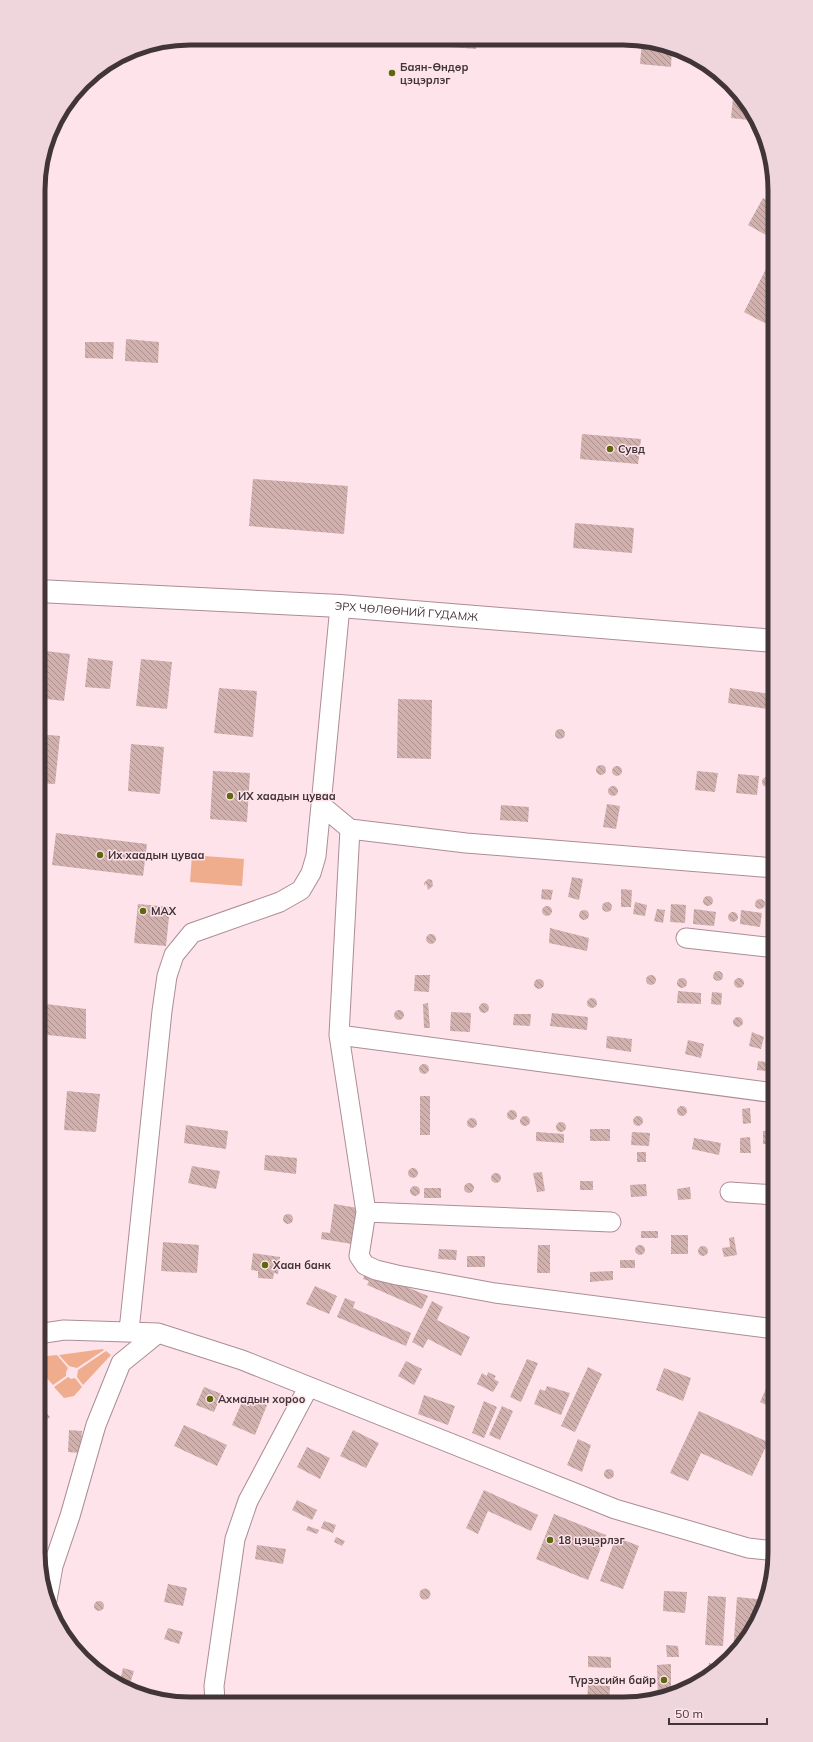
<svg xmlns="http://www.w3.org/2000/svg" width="813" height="1742" viewBox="0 0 813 1742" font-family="Mulish,sans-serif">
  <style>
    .grass { fill: #efad8e }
    .building { fill: url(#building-back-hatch) }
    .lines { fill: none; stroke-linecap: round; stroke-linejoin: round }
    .minor-casing { stroke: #ac8d95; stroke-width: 21 }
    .major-casing { stroke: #ac8d95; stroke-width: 24 }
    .minor { stroke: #fff; stroke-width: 19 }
    .major { stroke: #fff; stroke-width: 22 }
    .poi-dot { fill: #5e680c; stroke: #fee3ea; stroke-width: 1.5 }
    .labels { text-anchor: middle; stroke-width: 3; stroke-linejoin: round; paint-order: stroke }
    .poi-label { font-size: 11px; font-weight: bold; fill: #423538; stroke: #fee3ea; text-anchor: start }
    .street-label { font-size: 11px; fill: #423538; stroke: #fee3ea }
    .rim { fill: none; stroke: #423538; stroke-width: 5 }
  </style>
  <defs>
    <pattern id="building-back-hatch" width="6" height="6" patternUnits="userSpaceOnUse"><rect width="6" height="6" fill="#d1b0ad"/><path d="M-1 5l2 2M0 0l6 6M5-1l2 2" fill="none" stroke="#ab908e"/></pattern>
  </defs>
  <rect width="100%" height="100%" fill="#fee3ea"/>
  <!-- grass -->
  <path class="grass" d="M192 855 244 859 242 886 190 882Z
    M103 1349 104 1350 77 1368 69 1366 59 1355Z
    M106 1351 111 1355 83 1385 77 1377 78 1370Z
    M57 1355 68 1368 66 1372V1376L53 1385 38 1368V1357Z
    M68 1377 71 1379 75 1378 82 1387 74 1396 64 1398 54 1387Z"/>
  <!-- building -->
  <path class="building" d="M413 39 455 40H477L476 49 412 44Z
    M642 41H653L672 48 671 67 640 64Z
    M734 88 755 114 758 121 731 118Z
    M763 198 775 205V240L748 225Z
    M768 265 775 268 774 328 744 312Z
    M126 339 159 342 158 363 125 361Z
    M85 342H114L113 359 85 358Z
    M582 434 641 439 638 464 580 459Z
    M253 479 348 486 344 534 249 526Z
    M575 523 634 528 632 553 573 548Z
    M38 650 70 654 64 701 38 698Z
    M88 658 113 661 110 689 85 687Z
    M141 659 172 662 167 709 136 706Z
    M219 688 257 691 253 737 214 733Z
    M730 688 770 694 767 709 728 703Z
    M398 699 432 700 431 759 397 758Z
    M555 734a5 5 0 1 1 10 0a5 5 0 1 1-10 0Z
    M38 734 60 736 55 784 38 783Z
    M131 744 164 747 160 794 128 791Z
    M596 770a5 5 0 1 1 10 0a5 5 0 1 1-10 0Z
    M612 771a5 5 0 1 1 10 0a5 5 0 1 1-10 0Z
    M213 771 250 773 247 822 210 819Z
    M697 771 718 773 715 792 695 790Z
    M738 774 759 776 757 795 736 793Z
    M762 782a5 5 0 1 1 10 0a5 5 0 1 1-10 0Z
    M608 791a5 5 0 1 1 10 0a5 5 0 1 1-10 0Z
    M607 804 620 806 616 829 603 827Z
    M501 805 529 807 528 822 500 820Z
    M56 833 147 844 143 876 52 865Z
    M572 877 583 879 579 900 568 897Z
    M428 879 432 880 433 886 428 890 426 883 424 886V883Z
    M542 889 553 890 551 900 541 899Z
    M621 889 632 890 631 907H621Z
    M703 901a5 5 0 1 1 10 0a5 5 0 1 1-10 0Z
    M755 904a5 5 0 1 1 10 0a5 5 0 1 1-10 0Z
    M602 907a5 5 0 1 1 10 0a5 5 0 1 1-10 0Z
    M635 902 647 905 645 916 633 914Z
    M138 904 170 907 166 946 134 943Z
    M671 904 686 905 685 923 670 922Z
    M542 911a5 5 0 1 1 10 0a5 5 0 1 1-10 0Z
    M657 909 665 910 663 923 654 921Z
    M694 909 716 912 714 926 693 924Z
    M579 915a5 5 0 1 1 10 0a5 5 0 1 1-10 0Z
    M741 910 762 913 760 927 740 924Z
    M728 917a5 5 0 1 1 10 0a5 5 0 1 1-10 0Z
    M550 928 589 938 587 951 549 943Z
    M426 939a5 5 0 1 1 10 0a5 5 0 1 1-10 0Z
    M713 976a5 5 0 1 1 10 0a5 5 0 1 1-10 0Z
    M646 980a5 5 0 1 1 10 0a5 5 0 1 1-10 0Z
    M415 975H430L429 992 414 991Z
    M677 983a5 5 0 1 1 10 0a5 5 0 1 1-10 0Z
    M734 983a5 5 0 1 1 10 0a5 5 0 1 1-10 0Z
    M534 984a5 5 0 1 1 10 0a5 5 0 1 1-10 0Z
    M678 991 701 993V1004L677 1003Z
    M712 992 722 993 721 1005 711 1004Z
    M587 1003a5 5 0 1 1 10 0a5 5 0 1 1-10 0Z
    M479 1008a5 5 0 1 1 10 0a5 5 0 1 1-10 0Z
    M38 1003 86 1009V1039L38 1034Z
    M428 1003 430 1028H424L423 1004Z
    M394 1015a5 5 0 1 1 10 0a5 5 0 1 1-10 0Z
    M451 1012 471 1013 470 1032 450 1031Z
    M552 1013 588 1017 587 1030 550 1026Z
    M514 1014H531L530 1026 513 1025Z
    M733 1022a5 5 0 1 1 10 0a5 5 0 1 1-10 0Z
    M752 1032 764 1037 761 1049 749 1046Z
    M607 1036 632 1039 631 1052 606 1048Z
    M688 1040 704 1044 701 1058 685 1054Z
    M775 1042V1053L771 1052 769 1046Z
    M758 1061 775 1063V1072L757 1070Z
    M419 1069a5 5 0 1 1 10 0a5 5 0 1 1-10 0Z
    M67 1091 100 1094 96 1132 64 1130Z
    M420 1096H430V1135H420Z
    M677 1111a5 5 0 1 1 10 0a5 5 0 1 1-10 0Z
    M750 1108 751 1123 743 1124 742 1109Z
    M507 1115a5 5 0 1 1 10 0a5 5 0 1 1-10 0Z
    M520 1121a5 5 0 1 1 10 0a5 5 0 1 1-10 0Z
    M633 1121a5 5 0 1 1 10 0a5 5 0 1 1-10 0Z
    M467 1123a5 5 0 1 1 10 0a5 5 0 1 1-10 0Z
    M556 1127a5 5 0 1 1 10 0a5 5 0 1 1-10 0Z
    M186 1125 228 1131 226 1149 184 1143Z
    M590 1129H610V1141H590Z
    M763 1131H775V1144H763Z
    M536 1132 564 1134V1143L536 1141Z
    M632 1132 650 1133 649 1146 631 1145Z
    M750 1137 751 1153H740V1138Z
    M694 1138 721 1143 719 1155 692 1149Z
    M637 1152H646V1162H637Z
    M265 1155 297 1158 296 1174 264 1170Z
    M192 1166 220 1171 216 1189 188 1183Z
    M408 1173a5 5 0 1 1 10 0a5 5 0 1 1-10 0Z
    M542 1172 545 1191 537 1192 533 1173Z
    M491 1178a5 5 0 1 1 10 0a5 5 0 1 1-10 0Z
    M580 1181H593V1190H580Z
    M464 1188a5 5 0 1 1 10 0a5 5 0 1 1-10 0Z
    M646 1184 647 1196 631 1197 630 1185Z
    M410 1191a5 5 0 1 1 10 0a5 5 0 1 1-10 0Z
    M690 1187 691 1199 678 1200 677 1189Z
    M424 1188H441V1198H424Z
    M334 1204 358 1208 352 1244 321 1239 322 1232 330 1233Z
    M283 1219a5 5 0 1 1 10 0a5 5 0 1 1-10 0Z
    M641 1231H658V1238H641Z
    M671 1235H688V1254H671Z
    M734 1237 737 1255 724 1257 722 1248 730 1247 729 1238Z
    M163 1242 199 1245 197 1273 161 1271Z
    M538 1245H550V1273H537Z
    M635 1250a5 5 0 1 1 10 0a5 5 0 1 1-10 0Z
    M698 1251a5 5 0 1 1 10 0a5 5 0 1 1-10 0Z
    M439 1249 457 1250 456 1260 438 1259Z
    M253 1253 280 1257 278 1274 274 1273 273 1279 258 1278V1271L251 1270Z
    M467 1256H485V1267H467Z
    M620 1260H635V1268H620Z
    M367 1270 428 1296 422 1309 367 1285 369 1281 363 1279Z
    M613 1271V1280L590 1282V1272Z
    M315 1286 337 1296 329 1314 306 1304Z
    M345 1298 355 1302 353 1308 411 1333 406 1346 337 1317Z
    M432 1301 443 1307 437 1320 470 1337 461 1356 428 1339 423 1348 412 1342Z
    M527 1359 538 1363 521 1402 510 1397Z
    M406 1361 422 1369 414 1385 398 1376Z
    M588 1367 602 1374 575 1432 561 1426Z
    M664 1368 691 1378 683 1401 656 1390Z
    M488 1372 496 1376 494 1379 499 1382 493 1392 477 1384 482 1373 487 1376Z
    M769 1382 775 1384V1409L760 1402Z
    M547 1386 570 1393 561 1415 534 1404 540 1389 545 1391Z
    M204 1387 222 1394 214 1412 196 1405Z
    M245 1395 267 1405 255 1435 232 1425Z
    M424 1395 455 1406 448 1425 418 1414Z
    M484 1401 497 1407 484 1438 472 1433Z
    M38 1404 50 1417 38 1428Z
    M502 1406 513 1411 500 1440 489 1435Z
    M699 1411 768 1442 752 1476 701 1453 688 1481 670 1473Z
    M184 1425 227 1445 217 1466 174 1446Z
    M69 1430 82 1431 80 1453 68 1452Z
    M353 1430 379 1443 366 1468 340 1456Z
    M578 1439 591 1445 582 1472 567 1465Z
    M307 1447 330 1458 320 1479 297 1467Z
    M604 1474a5 5 0 1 1 10 0a5 5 0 1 1-10 0Z
    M484 1490 538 1515 531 1531 488 1511 478 1534 466 1528Z
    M297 1500 317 1510 312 1520 292 1510Z
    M554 1514 606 1535 588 1580 536 1559Z
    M324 1521 336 1525 333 1533 321 1528Z
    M308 1526 319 1530 317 1534 306 1530Z
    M336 1537 345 1541 342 1546 334 1542Z
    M616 1537 639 1546 623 1589 600 1581Z
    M257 1545 286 1549 283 1564 255 1559Z
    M168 1584 187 1588 183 1606 164 1602Z
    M419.5 1594a5.5 5.5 0 1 1 11 0a5.5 5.5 0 1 1-11 0Z
    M664 1591 687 1592 685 1613 663 1611Z
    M708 1596 726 1597 723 1646 705 1645Z
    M737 1597 766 1600 764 1610 737 1652H733Z
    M94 1606a5 5 0 1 1 10 0a5 5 0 1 1-10 0Z
    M168 1628 183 1632 179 1644 164 1639Z
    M666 1645 678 1646 679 1657H667Z
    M588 1656 611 1657V1668L588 1667Z
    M709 1663 721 1666 705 1680Z
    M671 1664V1695L658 1699 657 1665Z
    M123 1668 134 1671 128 1690 110 1680 112 1674 121 1677Z
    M588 1685 610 1686 609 1704H587Z"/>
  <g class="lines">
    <!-- minor casing -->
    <g class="minor-casing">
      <path id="minor" d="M321 805 350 829 466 843 775 868
        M350 829 339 1035 366 1212 359 1256 365 1265 376 1270 397 1275 495 1293 775 1329
        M686 938 775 948
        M339 1035 775 1093
        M730 1192 775 1195
        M366 1212 611 1222
        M129 1331 162 1011 167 976 174 955 192 933 280 902 301 890 311 873 316 856 321 805 340 606
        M38 1334 64 1330 158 1333 242 1360 615 1509 748 1548 775 1551
        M47 1600 53 1566 70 1516 96 1425 121 1363 158 1333
        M215 1701 214 1686 235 1539 248 1501 308 1388"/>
    </g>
    <!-- major casing -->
    <g class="major-casing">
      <g id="major">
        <path id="s1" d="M38 591 340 606 775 641"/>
      </g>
    </g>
    <!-- minor -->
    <use href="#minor" class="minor"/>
    <!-- major -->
    <use href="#major" class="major"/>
  </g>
  <!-- markers -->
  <g class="poi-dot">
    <circle cx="392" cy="73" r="4"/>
    <circle cx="610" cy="449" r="4"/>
    <circle cx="230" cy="796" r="4"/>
    <circle cx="100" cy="855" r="4"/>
    <circle cx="143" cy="911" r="4"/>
    <circle cx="265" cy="1265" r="4"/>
    <circle cx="210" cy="1399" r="4"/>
    <circle cx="550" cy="1540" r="4"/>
    <circle cx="664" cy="1680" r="4"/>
  </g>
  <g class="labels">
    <!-- poi labels -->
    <g class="poi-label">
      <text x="400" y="71">Баян-Өндөр<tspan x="400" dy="13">цэцэрлэг</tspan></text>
      <text x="618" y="453">Сувд</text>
      <text x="238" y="800">ИХ хаадын цуваа</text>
      <text x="108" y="859">Их хаадын цуваа</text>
      <text x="151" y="915">МАХ</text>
      <text x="273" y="1269">Хаан банк</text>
      <text x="218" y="1403">Ахмадын хороо</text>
      <text x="558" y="1544">18 цэцэрлэг</text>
      <text x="656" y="1684" text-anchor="end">Түрээсийн байр</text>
    </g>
    <!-- street labels -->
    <g class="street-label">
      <text dy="4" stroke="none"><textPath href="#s1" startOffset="369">ЭРХ ЧӨЛӨӨНИЙ ГУДАМЖ</textPath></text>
    </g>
  </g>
  <!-- crop -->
  <path d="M0 0H813V1742H0ZM190 45H623A145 145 0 0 1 768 190V1552A145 145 0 0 1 623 1697H190A145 145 0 0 1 45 1552V190A145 145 0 0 1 190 45Z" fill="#efd5dc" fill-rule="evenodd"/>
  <path class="rim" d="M190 45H623A145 145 0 0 1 768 190V1552A145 145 0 0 1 623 1697H190A145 145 0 0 1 45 1552V190A145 145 0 0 1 190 45Z"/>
  <!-- scale -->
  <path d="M669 1718v6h98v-6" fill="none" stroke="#423538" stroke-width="2"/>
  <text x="675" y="1718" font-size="12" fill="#423538" stroke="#fee3ea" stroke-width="3" paint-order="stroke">50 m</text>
</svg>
